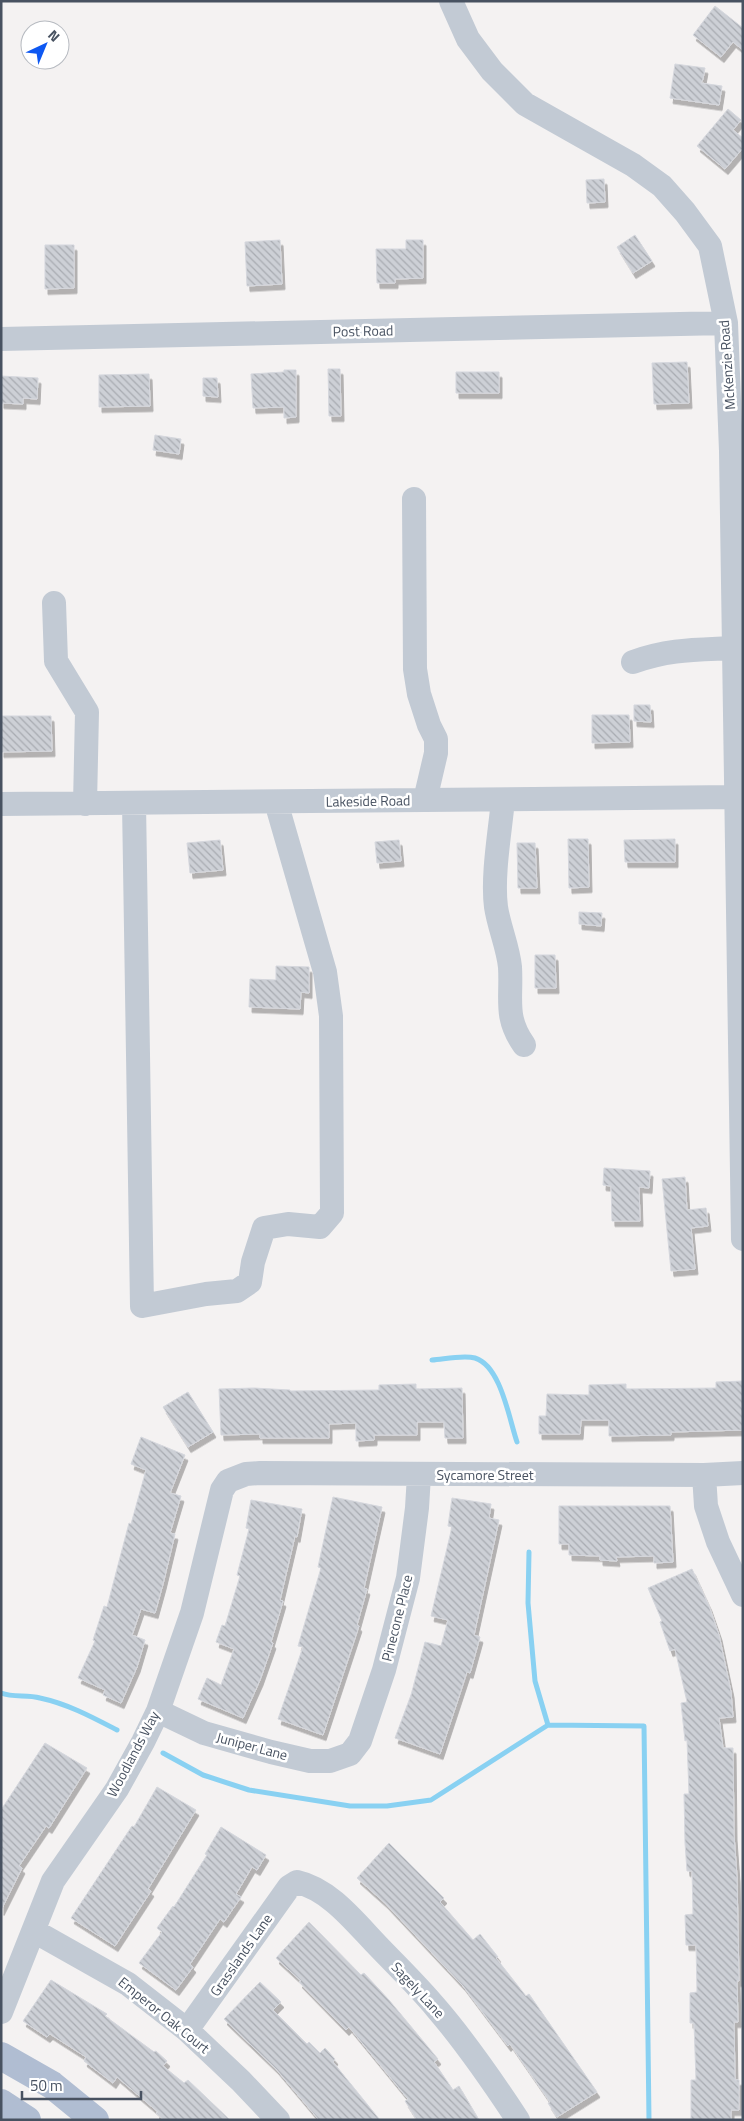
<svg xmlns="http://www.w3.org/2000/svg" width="744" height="2121" viewBox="0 0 744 2121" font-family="'Titillium Web',sans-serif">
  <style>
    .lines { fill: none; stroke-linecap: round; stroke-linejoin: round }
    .stream { stroke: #89d1f2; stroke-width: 5 }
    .building { fill: url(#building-back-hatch); stroke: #d5d7dd; filter: url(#shadow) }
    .minor { stroke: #c2cad4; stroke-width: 24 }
    .major { stroke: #b0bdd2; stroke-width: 28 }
    .labels { text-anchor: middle; stroke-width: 5; stroke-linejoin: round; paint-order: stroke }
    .street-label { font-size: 14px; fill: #485261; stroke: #fff }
  </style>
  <defs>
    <pattern id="building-back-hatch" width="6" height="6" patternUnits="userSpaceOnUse" patternTransform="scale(1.25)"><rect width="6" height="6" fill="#cdd0d6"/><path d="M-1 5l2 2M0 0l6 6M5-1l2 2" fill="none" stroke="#a8abb1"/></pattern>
    <filter id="shadow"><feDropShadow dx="3" dy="5.5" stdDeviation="0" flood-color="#0004"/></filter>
  </defs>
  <rect width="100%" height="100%" fill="#f4f2f2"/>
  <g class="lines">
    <!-- stream -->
    <path class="stream" d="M432 1360C445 1359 463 1355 475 1358 501 1366 509 1419 517 1442
      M529 1552 528 1603 535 1681 548 1725
      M1 1693C14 1698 27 1694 40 1698 68 1704 92 1717 117 1730
      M163 1753 203 1775 249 1790 350 1806H387L431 1800 548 1725 644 1726 649 2120"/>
  </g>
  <!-- building -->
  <path class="building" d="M715 6 743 28V50L733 42 721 57 693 35Z
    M675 64 705 68 703 79 701 83 722 86 719 105 670 98Z
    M728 109 741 120 733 130 743 138V148L725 169 697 146Z
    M604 179 605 202 587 203 586 180Z
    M635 235 652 261 633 273 617 247Z
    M280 240 282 284 247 286 245 242Z
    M406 240H423V278L395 279V283H377L376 249H406Z
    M45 245H74V288L45 289Z
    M687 362 689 403 654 404 652 363Z
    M328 369H340L341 416H329Z
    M284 370H296V417L284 418V407L253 408 251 374 284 372Z
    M456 372H499V393H456Z
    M149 374 150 406 99 407V375Z
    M1 376 38 378 37 399 23 398V404L1 403Z
    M203 378H217L218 397 203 396Z
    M155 435 181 439 179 454 153 450Z
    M634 705H650L651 722 634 721Z
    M592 715H629L630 742 592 743Z
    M1 716H51L52 751 1 752Z
    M568 839H588L589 887 569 888Z
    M675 839V862H625L624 840Z
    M220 840 223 870 190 873 187 843Z
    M399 840 401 861 377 863 375 842Z
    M517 843H535L537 888H518Z
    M579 912 602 913 601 926 579 924Z
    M535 955H555L556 988H535Z
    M276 966 309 967V993L301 992 300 1009 249 1007 250 979 276 980Z
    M604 1168 650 1171 649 1188 639 1187 640 1221H612L611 1186 603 1185Z
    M685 1177 687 1210 706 1208 708 1226 691 1228 695 1269 671 1271 662 1179Z
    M743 1381V1430L671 1432V1435L609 1436V1420H581L580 1434H539V1416H546L547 1394 589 1395V1385L626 1384V1389L716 1388V1382Z
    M416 1384V1389L462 1388 463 1438H445L444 1422H417V1435H374V1440L356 1441V1423L329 1424V1438H260V1434L221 1435 219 1389 254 1388 290 1390V1391L379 1390V1385Z
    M188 1392 213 1432 188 1447 163 1407Z
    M141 1437 185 1455 170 1493 181 1496 170 1533 175 1534 163 1584 155 1613 141 1609 132 1635 145 1640 137 1667 121 1703 103 1695 105 1690 78 1678 95 1641 93 1640 104 1606 107 1607 129 1523 131 1524 146 1470 131 1464Z
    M333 1497 382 1507 364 1588 367 1589 357 1625 359 1626 323 1735 278 1719 303 1647 298 1646 321 1568 318 1567Z
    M452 1498 491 1504 489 1518 499 1520 474 1635 480 1637 470 1673 467 1672 440 1754 395 1738 411 1695 425 1642 441 1646 448 1620 431 1616 452 1527 448 1526Z
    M251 1500 302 1509 297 1537 295 1536 280 1600 283 1601 271 1642 273 1643 260 1680 243 1718 198 1699 207 1678 221 1685 234 1649 216 1642 222 1625 225 1626 240 1576 237 1575 249 1529 246 1528Z
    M559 1506H670L673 1562 654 1563V1556L616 1557 617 1561 600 1560V1556L569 1555V1544H559Z
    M692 1569 709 1606 719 1635 731 1692 733 1717 719 1718 723 1748H733L734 1835 737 1877 739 1981H737L738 2022H734L735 2080H739V2110H731V2120H691V2080H696L694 2023H690V1993L697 1992 696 1945H686L685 1915 693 1914 692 1871H687L685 1843 684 1794H689L687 1740 685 1741 681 1703 687 1702 675 1649 670 1651 660 1622 662 1621 648 1588Z
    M45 1743 87 1768 49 1828 46 1826 19 1866 22 1868 1 1910V1810Z
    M157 1787 196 1810 148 1889 151 1891 115 1946 71 1918 132 1826 134 1827Z
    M221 1827 266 1855 257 1870 252 1867 236 1894 241 1897 224 1922 220 1919 190 1964 193 1967 176 1990 139 1963 162 1932 157 1928 173 1906 174 1907 207 1855 205 1854Z
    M389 1843 444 1898 440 1902 473 1940 480 1934 498 1957 496 1958 526 1996 529 1994 597 2092 557 2117 548 2103 550 2102 510 2044 508 2046 463 1986 385 1903 357 1878Z
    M309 1922 361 1975 364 1973 389 2000 438 2059 434 2062 453 2090 459 2086 479 2120H417L405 2101 408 2099 349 2027 346 2030 299 1982 301 1981 276 1958Z
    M51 1980 107 2014 105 2016 154 2052 156 2051 167 2061 163 2066 184 2083 188 2080 230 2120H164L156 2113 158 2112 117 2077 113 2083 84 2061 86 2057 50 2034 47 2037 23 2021Z
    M260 1982 281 2002 273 2010 307 2044 309 2042 320 2053 325 2048 335 2059 333 2062 380 2120H319L276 2069 224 2019Z"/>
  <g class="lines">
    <!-- minor -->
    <path class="minor" d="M451 1 468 39 492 71 525 104 633 165 662 186 685 212 710 246 726 323 731 451 743 1239
      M1 339 726 323
      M414 499 415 669 419 694 429 725 436 739V753L425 800
      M54 603 56 661 87 712 85 804
      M633 662C670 649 695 650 734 648
      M503 800C500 832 492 876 496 907 499 927 508 947 510 967 512 999 504 1017 524 1045
      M134 803 142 1306 206 1294 237 1291 250 1282 253 1262 264 1228 288 1224 320 1227 332 1213 331 1016 325 972 276 802
      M1 804 735 797
      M704 1475 706 1506 718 1542 743 1595
      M158 1711 204 1733 271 1752 310 1761H330L350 1754 360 1741 384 1670 408 1578 417 1508 419 1475
      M34 1931 128 1984 187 2030 241 2081 278 2120
      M1 2012 53 1881 117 1789 143 1742 158 1711 192 1613 222 1490 228 1481 246 1474 260 1473 704 1475 743 1473
      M187 2030 289 1887 297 1882C329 1889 354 1921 377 1945 397 1966 418 1986 437 2009 467 2044 493 2082 518 2120"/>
    <!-- major -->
    <path class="major" d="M1 2056 52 2085 95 2120
      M1 2103 27 2120"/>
  </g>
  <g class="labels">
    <!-- street labels -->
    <g class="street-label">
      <text transform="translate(363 331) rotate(-1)" y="5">Post Road</text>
      <text transform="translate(727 365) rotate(-94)" y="5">McKenzie Road</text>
      <text transform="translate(368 801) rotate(-1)" y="5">Lakeside Road</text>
      <text x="485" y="1480">Sycamore Street</text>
      <text transform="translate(397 1618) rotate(-76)" y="5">Pinecone Place</text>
      <text transform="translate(252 1746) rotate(15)" y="5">Juniper Lane</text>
      <text transform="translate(133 1754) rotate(-62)" y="5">Woodlands Way</text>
      <text transform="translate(241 1955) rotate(-55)" y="5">Grasslands Lane</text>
      <text transform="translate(418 1990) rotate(47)" y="5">Sagely Lane</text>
      <text transform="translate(164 2015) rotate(39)" y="5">Emperor Oak Court</text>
    </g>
  </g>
  <!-- border -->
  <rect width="744" height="2121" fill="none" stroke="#485261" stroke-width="5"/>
  <!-- north arrow -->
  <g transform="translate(45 45) rotate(44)"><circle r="24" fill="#ffffff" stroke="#b6bac0"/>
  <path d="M0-4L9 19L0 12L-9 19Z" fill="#0e58f2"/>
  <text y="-8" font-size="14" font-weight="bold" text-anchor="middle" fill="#485261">N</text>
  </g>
  <!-- scale -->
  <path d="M22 2091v8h119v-8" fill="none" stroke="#485261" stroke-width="2.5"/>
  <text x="30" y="2091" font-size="15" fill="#485261" stroke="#ffffff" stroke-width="4" paint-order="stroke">50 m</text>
</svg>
